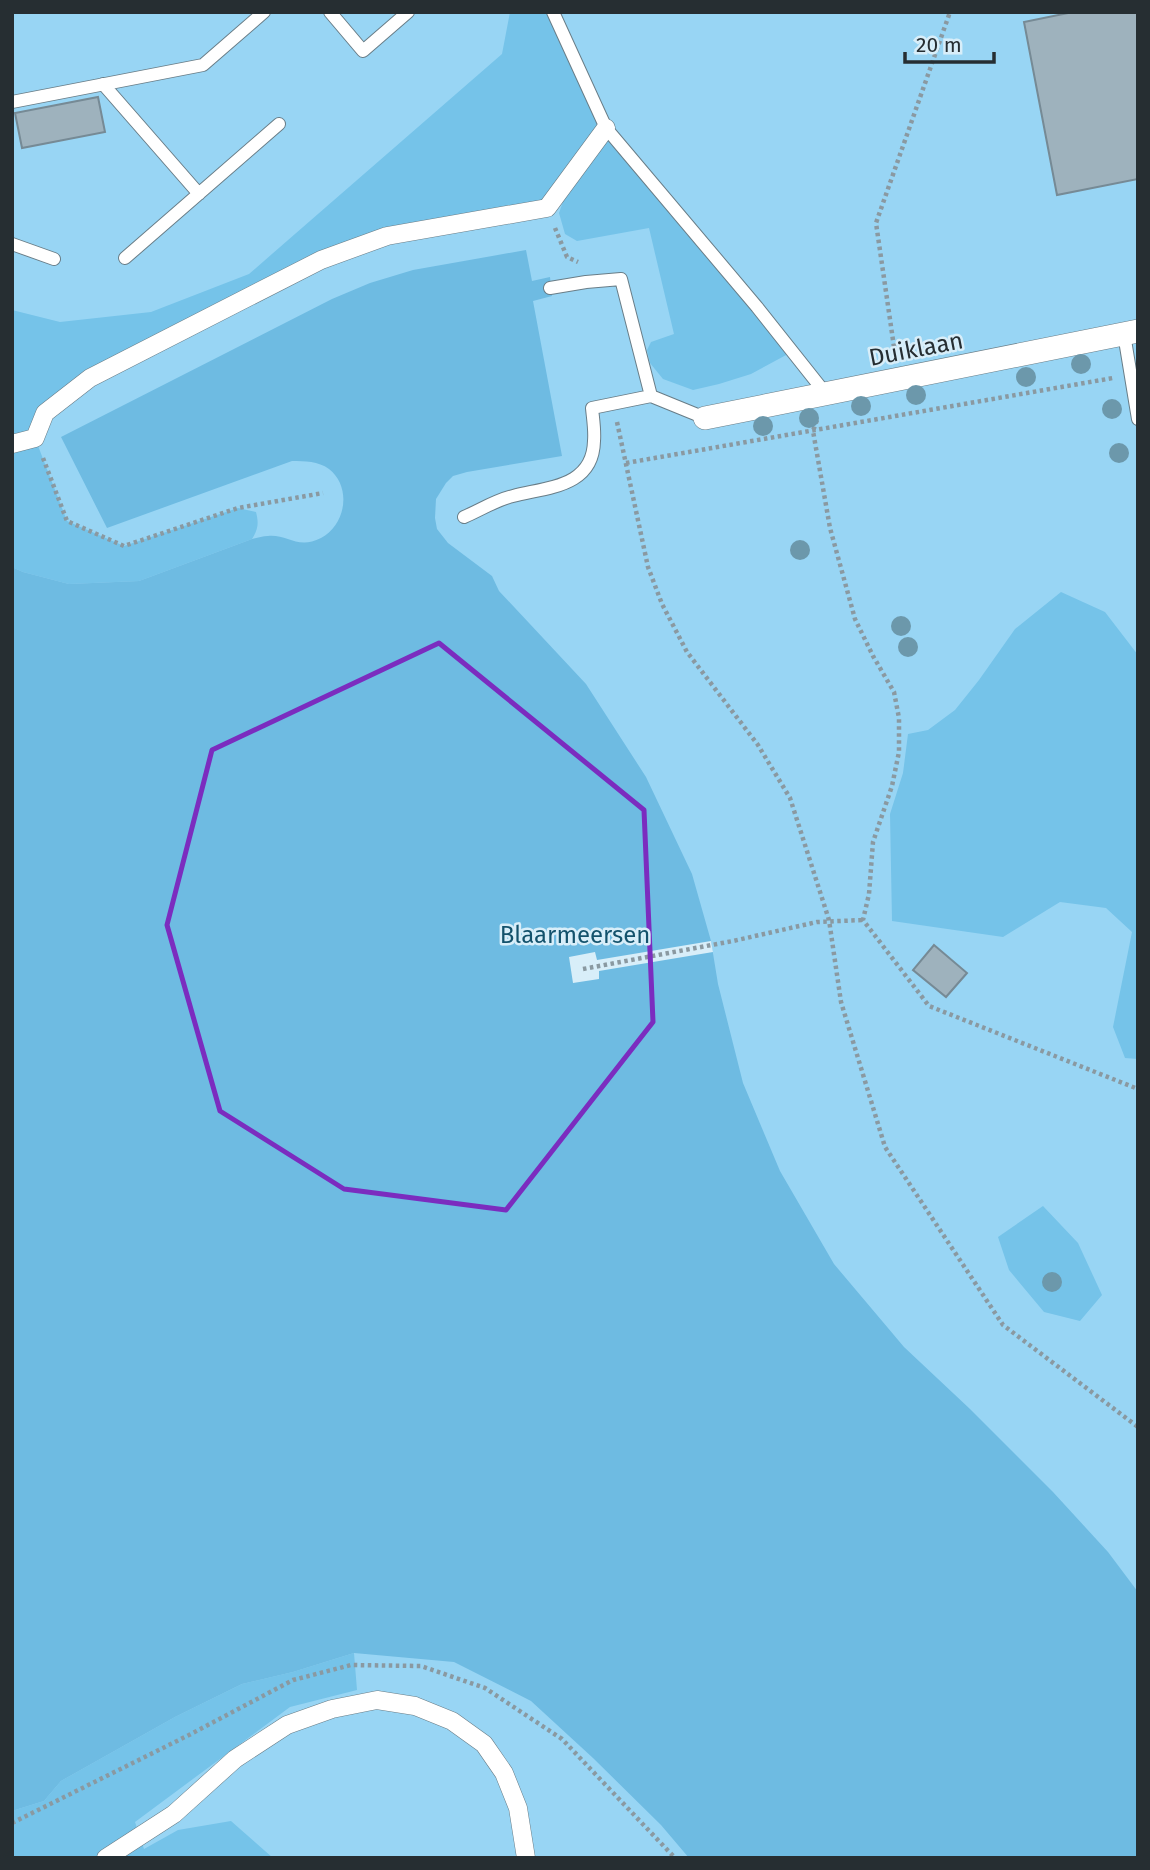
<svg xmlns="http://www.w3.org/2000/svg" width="1150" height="1870" viewBox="0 0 1150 1870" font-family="'Fira Sans',sans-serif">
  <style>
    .green { fill: #98d5f4 }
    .forest { fill: #75c3e9 }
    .water { fill: #6ebbe2 }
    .pier { fill: #d8eef9 }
    .building { fill: #9eb2bd; stroke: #768a95; stroke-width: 2 }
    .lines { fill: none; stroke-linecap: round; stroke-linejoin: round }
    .service-casing { stroke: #697d87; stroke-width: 14 }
    .pedestrian-casing { stroke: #697d87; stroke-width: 19 }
    .minor-casing { stroke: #697d87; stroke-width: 24 }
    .path { stroke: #8a99a1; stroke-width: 4.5; stroke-dasharray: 3.5 3.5; stroke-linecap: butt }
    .service { stroke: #fff; stroke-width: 12 }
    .pedestrian { stroke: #fff; stroke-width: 18 }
    .minor { stroke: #fff; stroke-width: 23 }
    .tree { fill: #6c98ab }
    .marked { fill: none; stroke: #7b2cbf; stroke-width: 5; stroke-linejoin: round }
    .labels { text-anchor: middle; stroke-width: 5; stroke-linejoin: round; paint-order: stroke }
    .street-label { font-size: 24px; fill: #262e32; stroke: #d8eef9 }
    .park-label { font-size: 24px; fill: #13526c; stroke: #d8eef9 }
  </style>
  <rect width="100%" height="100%" fill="#d8eef9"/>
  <!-- green -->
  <path class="green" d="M12 12H1138V1858H12Z"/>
  <!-- forest -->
  <path class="forest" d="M510 12H553L606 128 547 208 321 260 46 413 35 438 67 521 124 546 238 508 256 512C259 524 258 529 252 539L139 581 69 584 23 572 12 567V310L60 322 151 312 249 274 502 54Z
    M607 139 788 354 751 374 719 384 693 390 663 379 650 363 647 350 651 342 674 334 649 228 577 241 565 234 559 213 565 196Z
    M1061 592 1105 612 1138 655V1059L1125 1058 1113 1027 1132 932 1106 908 1060 902 1003 937 892 921 890 814 903 773 908 734 928 730 955 710 979 680 1015 629Z
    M1043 1206 1078 1243 1102 1295 1080 1321 1044 1312 1009 1270 998 1237Z
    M354 1653 357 1690 290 1707 135 1822 144 1849 178 1830 231 1821 273 1858H12V1811L44 1801 61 1781 175 1717 242 1684 293 1672Z"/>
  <!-- water -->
  <path class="water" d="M526 250 532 281 550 277 552 296 533 301 562 456 467 472 453 476 446 483 436 499 435 518 437 529 448 543 492 576 499 591 586 684 646 777 692 874 711 941 718 984 743 1083 780 1171 834 1264 904 1347 970 1409 1053 1492 1108 1552 1138 1592V1858H689L661 1825 593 1758 531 1701 454 1662 354 1653 293 1672 242 1684 175 1717 61 1781 44 1801 12 1811V567L23 572 69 584 139 581 252 539C257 538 262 536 268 536 287 534 298 550 321 538 346 525 352 487 329 469 318 461 305 461 292 461L107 528 61 437 332 299 370 283 413 270Z"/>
  <!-- pier -->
  <path class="pier" d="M711 941 713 952 599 971V979L573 983 569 957 595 952 597 960Z"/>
  <!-- building -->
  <path class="building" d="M1073 12H1138V179L1057 195 1024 22Z
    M98 97 105 132 22 148 15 113Z
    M934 945 967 973 946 997 913 970Z"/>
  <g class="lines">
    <!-- service casing -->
    <g class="service-casing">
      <path id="service" d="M330 12 363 51 408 12
        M553 12 606 128 757 307 826 394
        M103 84 199 194
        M12 102 203 65 264 12
        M12 244 54 259
        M125 258 279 124
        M550 288 586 282 621 279 651 396 705 418
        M1124 334 1138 419
        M464 517C480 510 496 500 513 496 548 487 593 487 594 441 595 430 593 419 592 408L651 396"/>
    </g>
    <!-- pedestrian casing -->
    <g class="pedestrian-casing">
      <path id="pedestrian" d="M12 444 35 438 45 413 90 378 321 260 387 236 547 208 606 128
        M106 1858 174 1814 235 1759 287 1725 332 1709 377 1700 415 1706 452 1721 484 1744 504 1773 518 1808 526 1858"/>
    </g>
    <!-- minor casing -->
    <g class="minor-casing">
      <path id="minor" d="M705 418 1138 331"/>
    </g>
    <!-- path -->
    <path class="path" d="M555 228 567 257 578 262
      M895 354 876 223 950 12
      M817 420 813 431 830 528 855 619 873 656 894 692 899 718V752L892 786 873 842 869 894 863 920 929 1006 1138 1089
      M617 422 648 567 662 604 687 652 758 745 790 798 829 920 841 1002 885 1147 1003 1325 1138 1427
      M43 458 67 521 124 546 238 508 323 493
      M626 463 1113 378
      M583 969 733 941 817 922 863 920
      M12 1823 189 1735 293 1680 351 1665 421 1666 485 1688 562 1739 675 1858"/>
    <!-- service -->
    <use href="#service" class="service"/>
    <!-- pedestrian -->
    <use href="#pedestrian" class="pedestrian"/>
    <!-- minor -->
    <use href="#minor" class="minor"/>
  </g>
  <!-- trees -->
  <g class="tree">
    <circle cx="1081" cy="364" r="10"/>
    <circle cx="1026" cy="377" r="10"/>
    <circle cx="916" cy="395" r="10"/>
    <circle cx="861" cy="406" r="10"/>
    <circle cx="1112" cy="409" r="10"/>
    <circle cx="809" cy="418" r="10"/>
    <circle cx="763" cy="426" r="10"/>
    <circle cx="1119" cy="453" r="10"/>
    <circle cx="800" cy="550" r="10"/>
    <circle cx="901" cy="626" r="10"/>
    <circle cx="908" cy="647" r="10"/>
    <circle cx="1052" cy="1282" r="10"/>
  </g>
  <!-- marked area -->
  <path class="marked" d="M439 643 644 810 653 1022 506 1210 344 1189 220 1111 167 925 212 750Z"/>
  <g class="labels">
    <!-- street labels -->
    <g class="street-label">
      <text transform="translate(916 349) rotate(-11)" y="8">Duiklaan</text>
    </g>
    <!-- park labels -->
    <g class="park-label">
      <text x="575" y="943">Blaarmeersen</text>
    </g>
  </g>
  <!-- border -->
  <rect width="1150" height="1870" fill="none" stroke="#262e32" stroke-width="28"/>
  <!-- scale -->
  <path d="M905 52v10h89v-10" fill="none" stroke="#262e32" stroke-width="3.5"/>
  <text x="916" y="52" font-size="21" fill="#262e32" stroke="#d8eef9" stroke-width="5" paint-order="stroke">20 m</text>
</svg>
